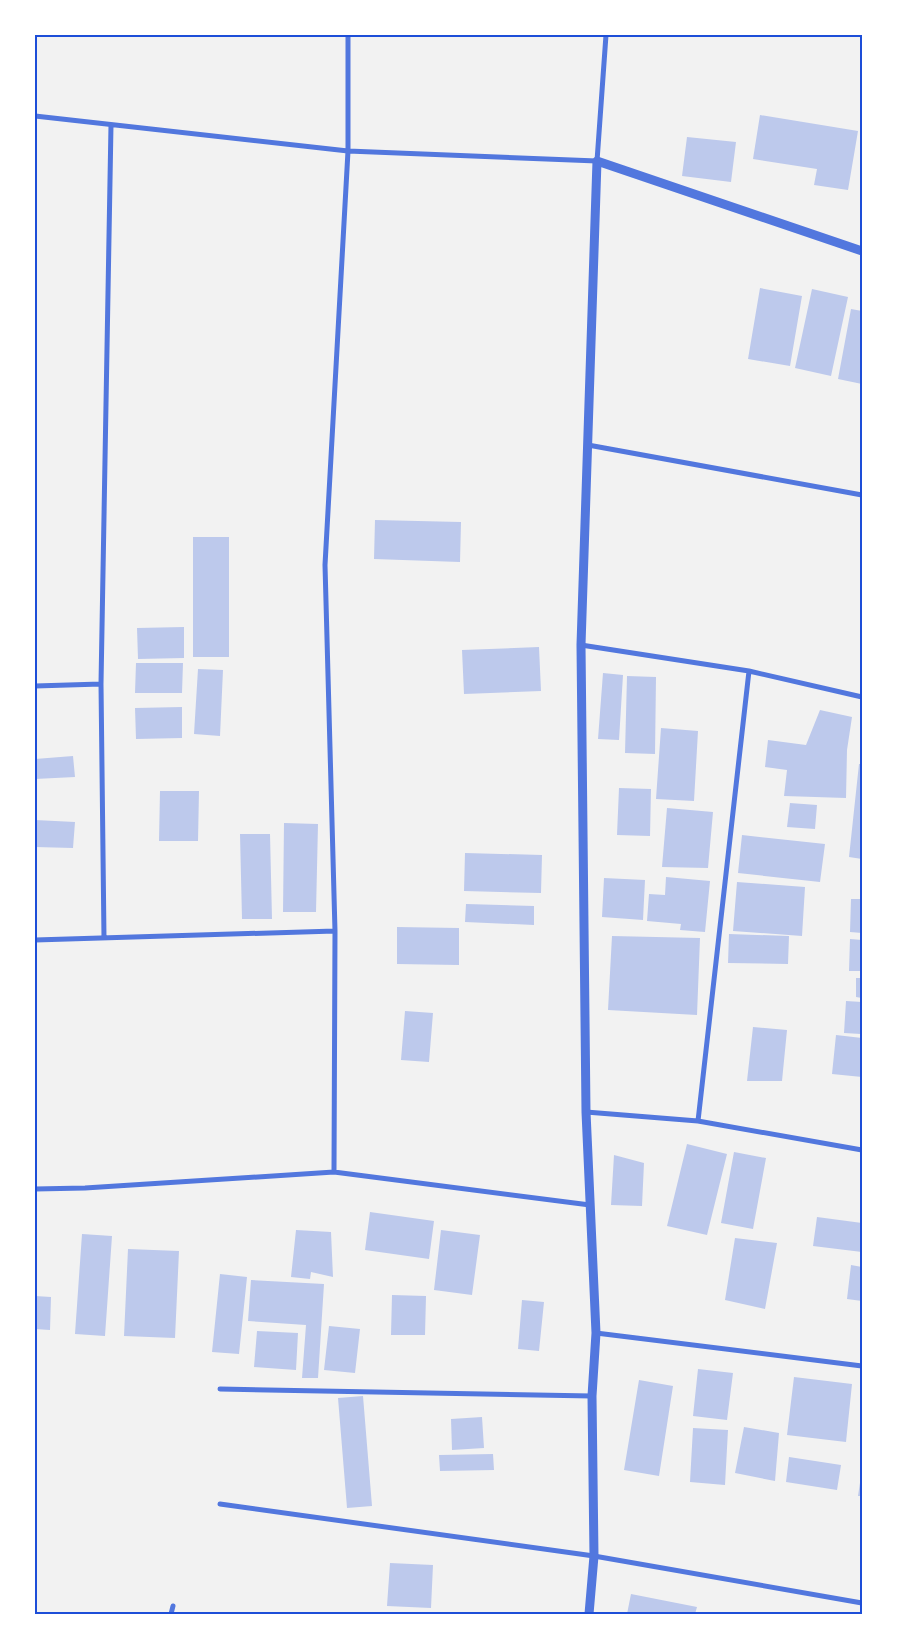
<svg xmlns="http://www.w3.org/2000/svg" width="897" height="1649" viewBox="0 0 897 1649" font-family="Manrope,sans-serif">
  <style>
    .building { fill: #bdc9ec }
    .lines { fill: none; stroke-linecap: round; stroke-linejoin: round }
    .minor { stroke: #5277de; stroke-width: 5 }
    .tertiary { stroke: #5277de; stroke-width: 9 }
    .neatline { fill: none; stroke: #1d4ed8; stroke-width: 2 }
  </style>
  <rect width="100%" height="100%" fill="#f2f2f2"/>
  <!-- building -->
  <path class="building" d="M760 115 858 131 848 190 814 185 817 169 753 159Z
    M687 137 736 142 731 182 682 176Z
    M760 288 802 296 790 366 748 359Z
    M812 289 848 297 831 376 795 368Z
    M851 309 862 311V384L838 379Z
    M375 520 461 522 460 562 374 559Z
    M193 537H229V657H193Z
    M184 627V658L138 659 137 628Z
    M539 647 541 691 464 694 462 650Z
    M136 663H183L182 693H135Z
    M198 669 223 670 220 736 194 734Z
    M603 673 623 675 619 740 598 739Z
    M627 676 656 677 655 754 625 753Z
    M182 707V738L136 739 135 708Z
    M820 710 852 717 847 750 846 798 784 796 787 770 765 767 768 740 806 745Z
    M661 728 698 731 694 801 656 799Z
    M73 756 75 777 35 779V759Z
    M859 764H862V859L849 857Z
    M619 788 651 789 650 836 617 835Z
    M160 791H199L198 841H159Z
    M790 803 817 805 815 829 787 827Z
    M667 808 713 812 708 868 662 867Z
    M35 820 75 822 73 848 35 847Z
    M284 823 318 824 316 912H283Z
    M240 834H270L272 919H242Z
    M742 835 825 844 820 882 738 873Z
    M465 853 542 855 541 893 464 891Z
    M666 877 710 881 705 932 680 930 681 924 647 921 649 894 665 895Z
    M604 878 645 880 643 920 602 917Z
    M737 882 805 887 802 936 733 931Z
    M851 899H862V933L850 932Z
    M466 904 534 906V925L465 922Z
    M397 927 459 928V965L397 964Z
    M729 934 789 936 788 964 728 963Z
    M612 936 700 938 697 1015 608 1010Z
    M850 939 862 940V971H849Z
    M856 978H862V998L856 997Z
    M846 1001 862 1002 861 1034 844 1033Z
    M405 1011 433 1013 429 1062 401 1060Z
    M753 1027 787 1030 782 1081H747Z
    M836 1035 862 1038V1077L832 1074Z
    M687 1144 727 1154 707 1235 667 1226Z
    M734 1152 766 1158 753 1229 721 1223Z
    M614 1155 644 1163 642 1206 611 1205Z
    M370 1212 434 1221 429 1259 365 1250Z
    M817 1217 862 1223V1252L813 1246Z
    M296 1230 331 1232 333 1277 311 1272 310 1279 291 1277Z
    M441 1230 480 1235 472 1295 434 1290Z
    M82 1234 112 1236 105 1336 75 1334Z
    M735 1238 777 1243 765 1309 725 1300Z
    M128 1249 179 1251 175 1338 124 1336Z
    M851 1265 862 1267V1301L847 1299Z
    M220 1274 247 1277 239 1354 212 1352Z
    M251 1280 324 1284 318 1378H302L306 1325 248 1321Z
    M392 1295 426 1296 425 1335H391Z
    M35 1296 51 1297 50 1330 35 1329Z
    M522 1300 544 1302 539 1351 518 1349Z
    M329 1326 360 1329 355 1373 324 1370Z
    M257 1331 298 1333 296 1370 254 1367Z
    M698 1369 733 1373 727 1420 693 1416Z
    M794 1377 852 1384 846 1442 787 1435Z
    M639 1380 673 1386 659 1476 624 1470Z
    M363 1396 372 1506 347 1508 338 1398Z
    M482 1417 484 1448 452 1450 451 1419Z
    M744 1427 779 1433 775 1481 735 1473Z
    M693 1428 728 1430 725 1485 690 1482Z
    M493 1454 494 1470 440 1471 439 1455Z
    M789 1457 841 1465 837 1490 786 1482Z
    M861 1476H862V1496H858Z
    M390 1563 433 1565 431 1608 387 1606Z
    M631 1594 697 1607 695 1614H627Z"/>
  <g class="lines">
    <!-- minor -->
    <path class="minor" d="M35 116 348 151 597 161 606 35
      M588 445 862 495
      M581 645 749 671 862 697
      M35 686 101 684
      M104 938 101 684 111 125
      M35 940 335 931
      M586 1112 698 1121 862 1150
      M698 1121 749 671
      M334 1172 335 931 325 565 348 151V35
      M35 1189 85 1188 334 1172 590 1205
      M596 1333 862 1366
      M220 1389 592 1396
      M220 1504 594 1556 862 1603
      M171 1614 173 1606"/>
    <!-- tertiary -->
    <path class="tertiary" d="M589 1614 594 1556 592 1396 596 1333 586 1112 581 645 597 161 862 251"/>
  </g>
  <!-- border -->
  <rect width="897" height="1649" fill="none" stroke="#ffffff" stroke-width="72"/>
  <rect x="36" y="36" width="825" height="1577" class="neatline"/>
</svg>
